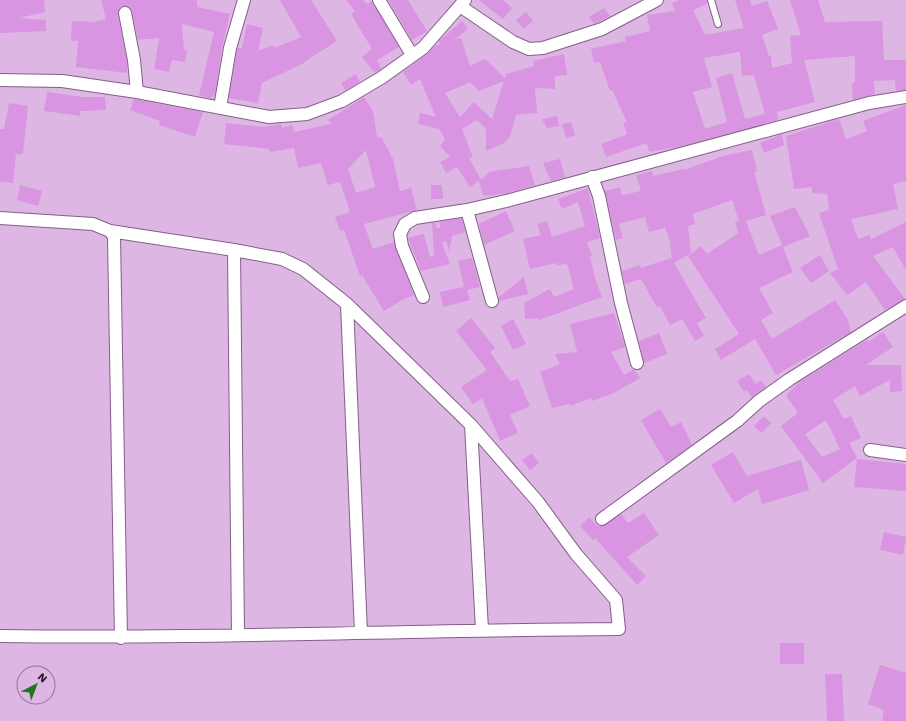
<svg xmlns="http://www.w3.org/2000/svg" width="906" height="721" viewBox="0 0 906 721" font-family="'Work Sans',sans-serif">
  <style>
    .building { fill: #d994e2; fill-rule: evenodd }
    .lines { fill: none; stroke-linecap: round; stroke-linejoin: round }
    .service-casing { stroke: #835f88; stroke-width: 8 }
    .minor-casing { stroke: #835f88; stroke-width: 14 }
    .service { stroke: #fff; stroke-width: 6 }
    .minor { stroke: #fff; stroke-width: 12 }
  </style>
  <rect width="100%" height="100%" fill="#deb6e4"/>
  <!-- building -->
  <path class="building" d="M0 0H44L45 12 19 18 46 20V31L0 33Z
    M101 0H197V7L230 14 222 47 215 95H213L212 99 199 95 214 32 182 24 184 50H187L185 62 172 60 169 72 154 69 159 38 138 40 132 12 127 6 120 7 118 14 127 61V73L76 67 78 41H71L72 21 94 22 106 19Z
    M280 0H311L337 41 304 62V63L262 83 258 103 229 98 237 50 238 48H242L247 24 263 28 258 51 273 45 274 48 301 37Z
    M346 0H363L367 4 372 1 399 47 377 60 381 69 375 73 362 57 372 49 351 14 355 11Z
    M388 0H408L427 31 412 40Z
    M479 0H503L512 8 503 19Z
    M679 0H707V4L693 10 705 35 744 28 735 0H750L752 6 767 1 778 29 762 35 769 56H771L772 68 792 63 790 36 801 35 790 0H818L825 22 882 21 884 60H906V90L896 91 895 80 874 81 875 94 853 100 852 83H855V56L804 60 815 102 777 112 778 120 681 146 649 152 647 143 606 157 601 144 627 134 623 123 627 122 612 90 610 91 600 62 594 63 591 49 626 41 625 37 650 31 647 15 675 11 672 3ZM740 52 742 76 754 75 765 114 745 119 732 73 716 78 727 122 705 129 693 92 712 87 704 58Z
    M604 8 610 16 594 24 589 17Z
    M526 12 533 21 524 29 516 20Z
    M462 21 468 29 454 40 461 38 470 66 485 59 505 78 506 74 534 66 533 61 564 54 567 75 555 76V89L535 88 537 113 516 115 510 137 504 143 486 151V129L477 120 462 129 473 157 469 158 481 180 489 172 529 166 535 185 508 193 483 196 479 181 470 187 457 167 446 173 440 162 450 157 440 146 445 139 439 129 418 124 420 113 436 117 420 79 411 85 403 72 427 54 435 46 441 44 438 42 442 38ZM504 81 492 119 474 102 460 117 445 93 470 82 479 91Z
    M356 74 360 82 345 90 341 83Z
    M47 92 82 97H105L106 110 80 111V116L44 111Z
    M364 97 373 111 377 137 382 138 393 159 400 191 411 188 417 210 364 224 373 249 394 242 414 295 402 300 384 311 362 275 360 276 344 230 340 231 335 217 350 212 340 182 328 185 321 163 298 168 294 148 270 152 269 149 224 144 226 123 264 127 281 124 282 128 292 125 294 132 331 124 328 120ZM366 150 375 187 356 193 348 169Z
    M134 99 203 112 195 137 159 125 160 121 130 110Z
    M9 103 28 106 23 154H16L13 183 0 182V129H4Z
    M906 105V181L893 184 898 209 851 219 858 239 870 235 871 239 906 222V270L893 247 873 256 905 299 885 310 866 282 847 295 830 273 838 269 819 213 829 210 827 194 812 193V187L794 189 786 136 839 119 846 139 867 131 863 121Z
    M557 116 559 126 547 128 542 119Z
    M571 122 575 135 566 138 562 124Z
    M782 134 784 145 764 153 760 143Z
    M752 150 757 171 754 172 766 215 746 221 750 232 759 255 782 245 793 272 759 288 773 313 761 320 772 339 835 300 848 320 851 332 776 375 755 339 721 360 715 349 739 334 688 256 701 246 707 254 738 233 735 222 739 221 732 200 693 214 695 224 688 226 691 253 674 263 706 318 697 323 704 336 695 341 682 319 670 325 660 306 657 308 641 279 625 284 622 271 640 265 641 268 671 258 672 260 670 241 665 228 649 232 645 217 619 224 623 238 616 240 605 191 620 187 622 195 641 191 636 175 652 171 653 176 684 169V170L726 155Z
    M560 159 565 177 551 181 543 163Z
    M20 185 42 191 38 206 17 200Z
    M431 185H442L443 199H431Z
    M588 188 600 238 587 242 592 256 590 257 595 278 602 297 539 320 538 318 525 319 524 303 550 289 554 297 574 289 567 263 557 266 556 263 530 269 523 239 541 235 537 224 547 221 552 237 585 226 578 202 562 209 558 199Z
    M795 207 810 236 783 247 770 216Z
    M506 211 515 231 484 245 479 224Z
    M462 218 465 232 452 236 449 251 446 241 442 243 450 264 421 271 408 238 424 234 430 257 434 256 432 223H435L437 228H441L439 222Z
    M820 255 829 271 811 283 800 268Z
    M472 258 480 287 467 290 470 300 443 307 440 292 464 287 458 261Z
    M524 277 528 294 499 301V297Z
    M614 313 625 347 611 352 624 375 634 369 640 378 614 393 592 401 591 398 570 406 569 404 552 408 540 372 560 364 555 354 577 352 570 324Z
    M471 318 495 348 490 352 510 381 518 379 530 406 510 415 518 433 500 441 482 398 473 404 461 387 487 370 456 331Z
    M513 319 526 344 513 350 501 326Z
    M883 332 893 347 866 365H901L902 391 890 392V380L860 396 855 386 833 400 844 419 851 416 861 438 849 443 857 458 823 483 781 426 798 413 786 395 801 381 862 343 867 340 868 342ZM826 420 840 449 822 457 805 434Z
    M659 333 667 354 644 363 639 341Z
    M749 374 756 384 761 380 766 387 752 398 747 390 744 392 737 381Z
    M660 409 671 427 681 422 692 445 666 463 641 420Z
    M764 416 771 423 761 433 754 426Z
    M733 452 747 476 801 460 809 490 762 504 758 489 734 503 711 465Z
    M532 453 539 463 530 470 522 460Z
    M857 459 906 464V491L854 487Z
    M644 513 659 535 627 557 646 576 637 585 595 538 593 540 580 526 589 517 598 526H603L621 514 628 523Z
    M884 532 906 537 903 555 880 550Z
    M780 643H804V664H780Z
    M880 665 906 673V721H882L884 710 868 704Z
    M825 674H842L844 721H827Z"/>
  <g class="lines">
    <!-- service casing -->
    <g class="service-casing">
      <path id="service" d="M711 0 718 24"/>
    </g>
    <!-- minor casing -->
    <g class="minor-casing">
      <path id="minor" d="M379 0 412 55
        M460 6 513 42 529 49 543 48 602 29 657 0
        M125 13 134 60 137 92
        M0 80 62 81 137 92 269 117 307 114 342 101 381 78 423 48 465 0
        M220 108 230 48 244 0
        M592 177 599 196 621 303 637 363
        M467 210 492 301
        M0 218 93 224 110 231 114 237 121 638
        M234 250 238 634
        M423 297 402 246 400 234 405 224 415 218 467 210 510 200 869 103 906 97
        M347 304 361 633
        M471 425 482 630
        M870 450 906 455
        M602 519 737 421 759 401 790 379 906 306
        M0 636C206 639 412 630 619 629L616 600 576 554 538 502 471 425 347 304 303 269 282 259 234 250 110 231"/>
    </g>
    <!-- service -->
    <use href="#service" class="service"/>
    <!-- minor -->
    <use href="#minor" class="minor"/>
  </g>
  <!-- north arrow -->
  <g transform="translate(36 685) rotate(42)"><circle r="19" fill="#deb6e4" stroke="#937597"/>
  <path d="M0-3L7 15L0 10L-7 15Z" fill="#23751f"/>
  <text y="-6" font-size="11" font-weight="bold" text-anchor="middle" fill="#221324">N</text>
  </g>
</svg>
